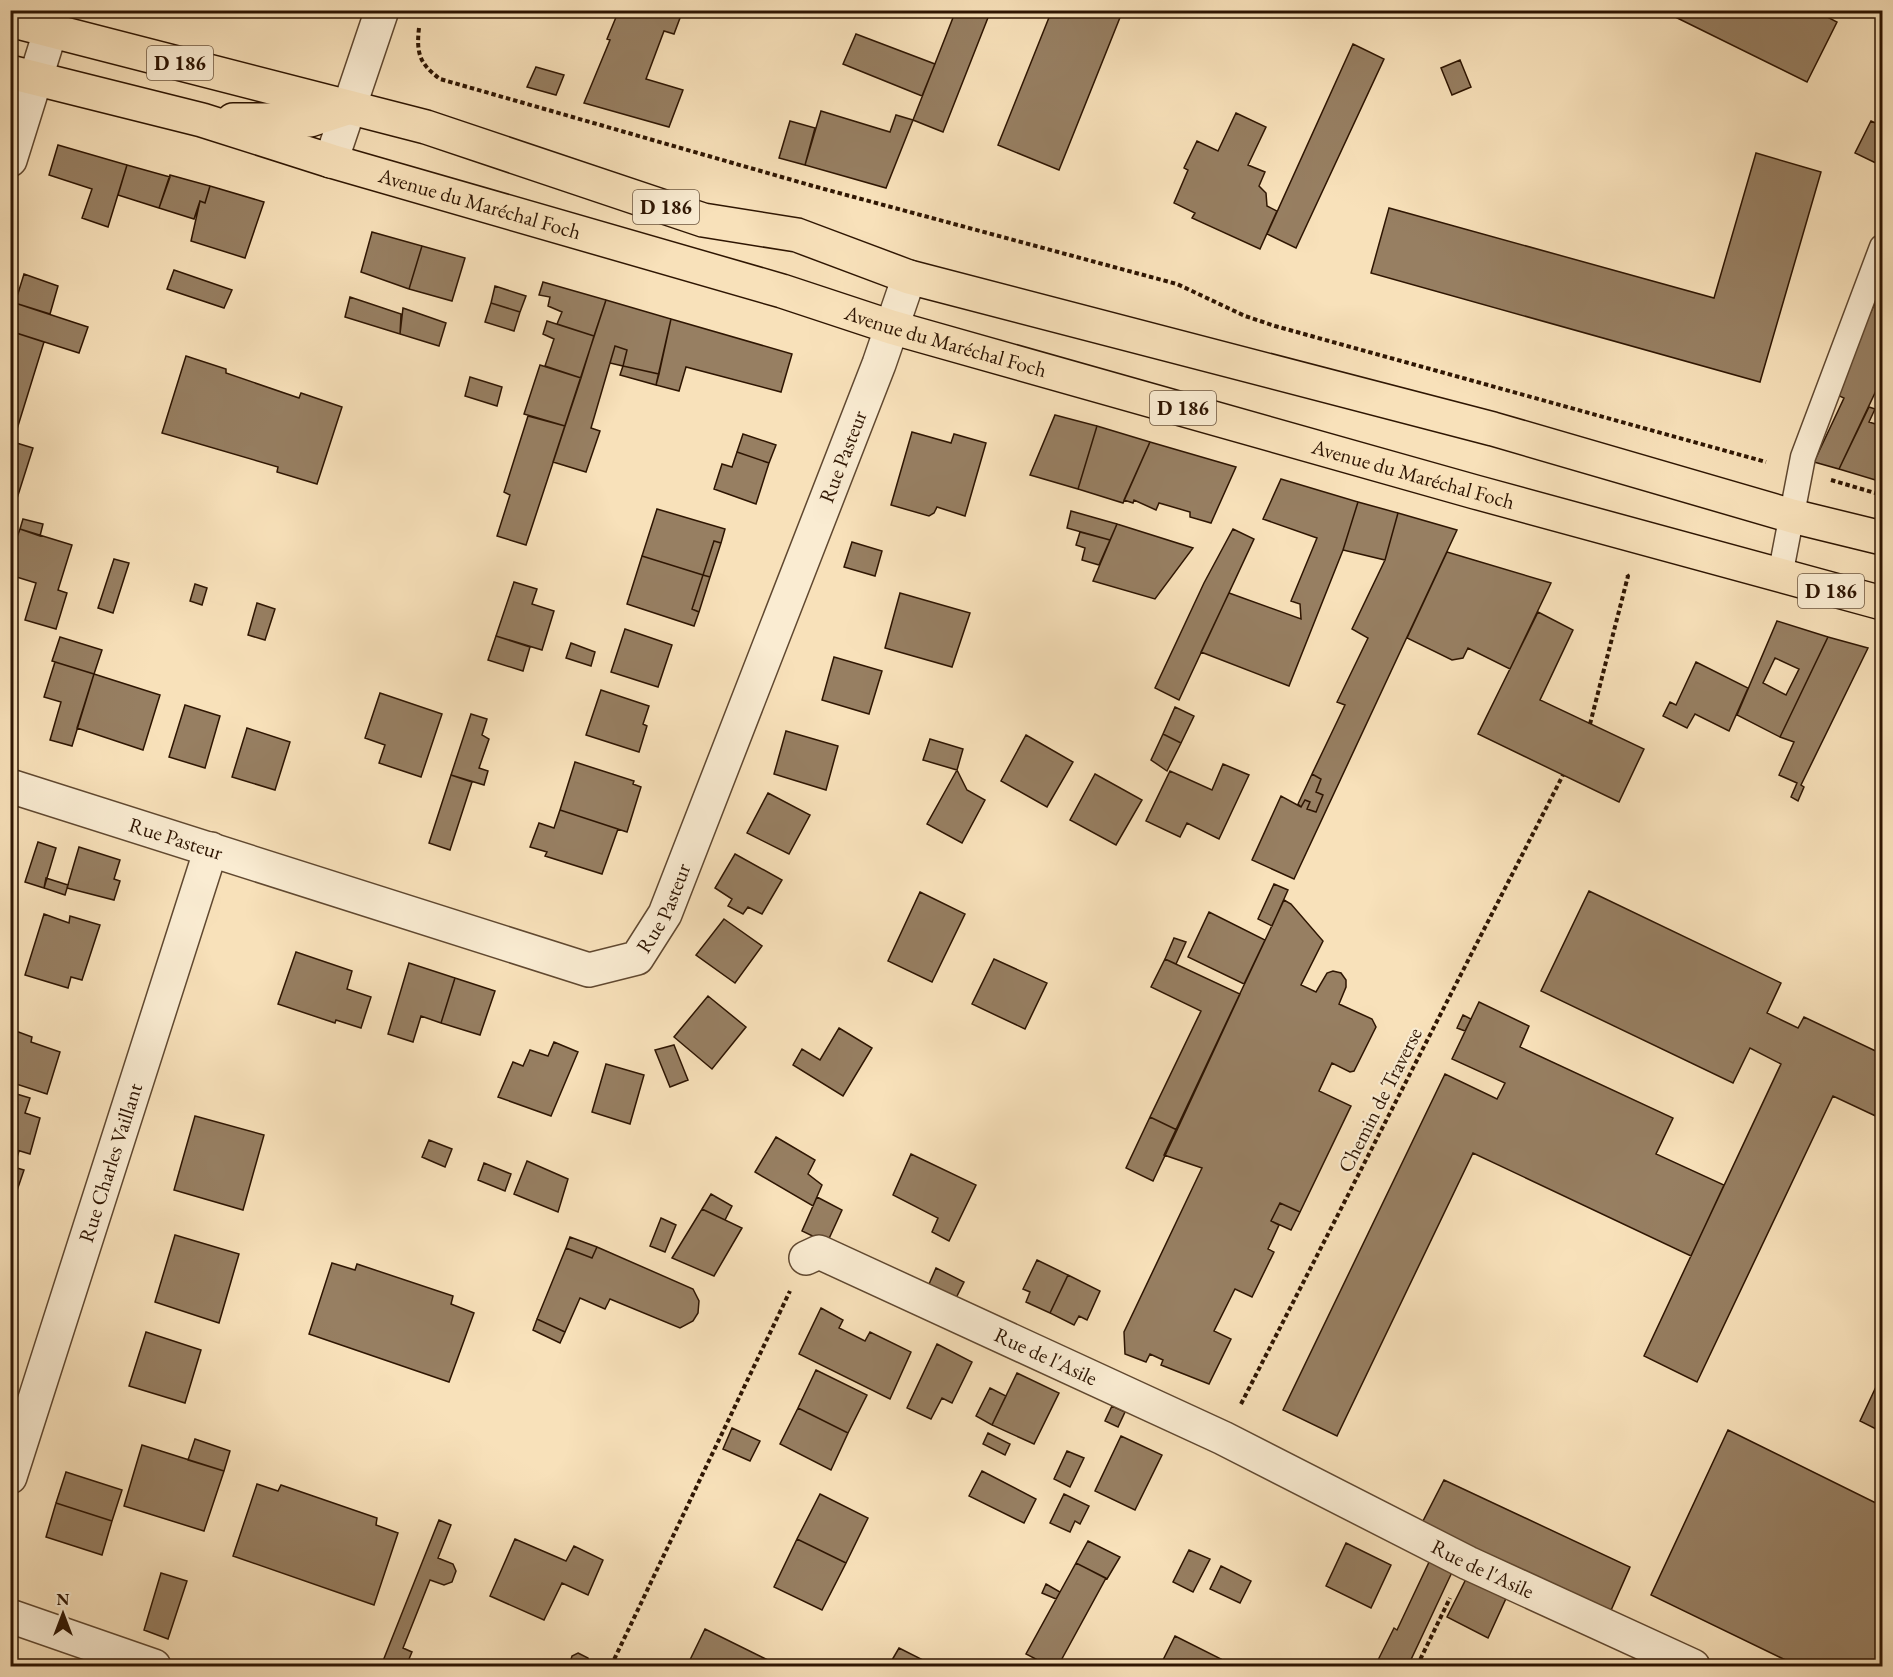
<svg xmlns="http://www.w3.org/2000/svg" width="1893" height="1677" viewBox="0 0 1893 1677" font-family="'EB Garamond',serif">
  <style>
    .building { fill: #977f62; stroke: #2e1502; stroke-width: 1.5; fill-rule: evenodd }
    .lines { fill: none; stroke-linecap: round; stroke-linejoin: round }
    .service-casing { stroke: #604830; stroke-width: 27 }
    .minor-casing { stroke: #604830; stroke-width: 36 }
    .tertiary-casing { stroke: #604830; stroke-width: 36 }
    .primary-casing { stroke: #2e1502; stroke-width: 36 }
    .path { stroke: #2e1502; stroke-width: 4; stroke-dasharray: 4.5 3; stroke-linecap: butt }
    .service { stroke: #faecd2; stroke-width: 24 }
    .minor { stroke: #faecd2; stroke-width: 33 }
    .tertiary { stroke: #faecd2; stroke-width: 33 }
    .primary { stroke: #f8e1ba; stroke-width: 33 }
    .labels { text-anchor: middle; stroke-width: 4.5; stroke-linejoin: round; paint-order: stroke }
    .shield { fill: #faecd2; stroke: #6b5640; stroke-width: 1.5 }
    .shield-label { font-size: 20px; font-weight: bold; fill: #2e1502 }
    .street-label { font-size: 21px; fill: #2e1502; stroke: #faecd2 }
  </style>
  <rect width="100%" height="100%" fill="#f8e1ba"/>
  <filter id="stains"><feTurbulence type="fractalNoise" baseFrequency=".00333" numOctaves="4"/><feColorMatrix values="0 0 0 0 .2 0 0 0 0 .09 0 0 0 0 .02 0 0 0 .5 -.17"/></filter>
  <radialGradient id="worn" r=".72"><stop offset=".6" stop-color="#630" stop-opacity="0"/><stop offset="1" stop-color="#630" stop-opacity=".3"/></radialGradient>
  <!-- building -->
  <path class="building" d="M619 10H683L674 34 664 31 646 79 683 90 669 127 584 103 610 40 607 39Z
    M956 10H991L943 132 913 120Z
    M1052 10H1123L1059 170 998 145Z
    M1661 10H1814L1837 22 1807 82Z
    M856 34 935 64 922 96 843 64Z
    M1353 44 1384 59 1296 248 1267 234Z
    M1460 60 1471 87 1452 95 1441 68Z
    M536 67 564 75 556 95 527 87Z
    M821 111 890 132 896 115 913 120 886 188 805 165Z
    M1236 113 1266 127 1248 165 1265 172 1259 186 1266 193 1267 206 1277 211 1260 249 1192 218 1195 213 1174 203 1188 170 1184 168 1197 141 1218 151Z
    M790 121 815 128 805 165 779 158Z
    M1871 121 1882 126V166L1855 153Z
    M58 145 127 165 108 227 82 218 92 189 49 175Z
    M1756 153 1821 172 1760 382 1371 273 1389 208 1714 298Z
    M127 165 170 177 159 208 118 195Z
    M170 175 210 186 205 203 200 201 194 219 159 208Z
    M210 186 264 202 245 258 191 241 200 201 205 203Z
    M372 232 422 246 409 289 361 272Z
    M422 246 465 258 452 301 409 289Z
    M174 270 232 290 224 308 167 289Z
    M24 274 58 286 50 314 15 303Z
    M543 282 606 300 594 336 557 324 562 312 548 306 550 297 539 295Z
    M495 286 526 296 520 312 491 303Z
    M1882 288V378L1839 469 1814 462 1844 398 1833 393Z
    M350 297 401 314 400 334 345 317Z
    M606 300 671 319 659 374 623 366 627 350 615 346 591 428 600 431 586 472 553 462Z
    M15 303 88 327 79 353 10 331V318Z
    M491 303 520 312 514 331 485 322Z
    M403 308 446 323 439 346 400 334Z
    M671 319 792 354 781 392 686 367 679 391 656 385Z
    M547 321 594 336 581 378 545 366 554 339 543 334Z
    M10 331 44 342 13 442 10 441Z
    M615 346 627 350 623 366 610 363Z
    M186 356 226 369V373L299 398 301 393 342 407 317 484 277 472 278 467 162 433Z
    M540 365 581 378 565 426 524 414Z
    M623 366 659 374 656 385 620 375Z
    M470 377 502 387 497 406 465 396Z
    M1869 407 1875 409 1869 422 1882 426V482L1839 469Z
    M1055 415 1097 426 1078 489 1030 475Z
    M528 416 565 426 526 545 497 536 510 495 504 492Z
    M1097 426 1150 442 1123 503 1078 489Z
    M912 432 951 443 954 434 986 443 965 516 937 507 934 513 929 516 891 505Z
    M743 434 776 445 769 463 737 452Z
    M10 441 33 448 13 511 10 510Z
    M1150 442 1236 467 1211 523 1190 517V512L1159 503 1156 510 1134 500 1133 503 1124 500Z
    M737 452 769 463 756 504 714 489 722 464 732 467Z
    M1281 479 1358 502 1343 550 1289 686 1201 652 1229 593 1301 619 1300 604 1291 601 1317 538 1263 519Z
    M1358 502 1398 513 1385 560 1343 550Z
    M657 509 725 529 721 543 714 541 703 575 642 556Z
    M1071 511 1117 524 1110 540 1067 528Z
    M1398 513 1457 530 1294 879 1252 860 1281 796 1301 807 1305 800 1310 802 1307 809 1316 812 1323 795 1316 792 1321 779 1312 774 1345 705 1337 702 1368 638 1352 629 1385 560Z
    M23 519 43 524 40 536 20 529Z
    M1117 524 1193 548 1155 599 1093 581Z
    M20 529 72 545 58 590 67 593 56 629 25 620 36 583 10 575V556Z
    M1233 529 1254 539 1179 700 1155 688 1204 583Z
    M1080 532 1110 540 1099 565 1082 560 1085 548 1076 545Z
    M714 541 721 543 710 577 703 575Z
    M852 542 882 551 875 576 844 567Z
    M1447 552 1551 583 1510 669 1468 648 1463 658 1452 660 1407 638Z
    M642 556 703 575 692 609 699 612 694 626 627 604Z
    M114 559 129 563 113 613 98 608Z
    M703 575 710 577 699 612 692 609Z
    M514 582 537 589 532 604 554 611 542 650 496 636Z
    M195 584 207 588 202 605 190 601Z
    M900 593 970 613 952 667 885 648Z
    M257 603 275 609 265 640 248 635Z
    M1538 612 1573 630 1540 700 1644 749 1619 802 1478 734Z
    M1777 621 1828 637 1780 737 1737 715ZM1775 658 1799 669 1786 695 1763 683Z
    M625 629 672 645 658 687 611 672Z
    M496 636 530 647 523 671 488 660Z
    M60 637 102 650 94 674 52 661Z
    M1828 637 1868 648 1801 785 1804 787 1798 801 1791 797 1797 783 1779 775 1794 742 1780 737Z
    M571 643 595 652 591 666 566 658Z
    M834 657 882 671 869 714 822 700Z
    M55 662 94 674 72 746 50 740 61 702 44 697Z
    M1696 662 1748 688 1729 731 1695 714 1687 728 1663 716 1670 702 1676 705Z
    M94 674 160 695 143 750 77 728Z
    M601 690 649 706 643 724 647 726 639 752 586 735Z
    M380 693 442 714 421 777 379 763 385 745 365 738Z
    M185 705 220 716 205 768 169 757Z
    M1175 707 1194 716 1181 743 1163 734Z
    M471 714 487 719 482 735 489 739 479 768 488 771 484 785 451 775Z
    M247 728 290 742 275 790 232 777Z
    M786 731 838 746 826 790 774 774Z
    M1163 734 1181 743 1167 771 1151 760Z
    M1026 735 1073 762 1047 807 1001 781Z
    M930 739 963 749 957 770 923 760Z
    M575 762 634 781 633 784 641 787 627 832 560 810Z
    M1223 764 1249 775 1219 839 1187 823 1180 837 1146 821 1170 771 1212 790Z
    M957 770 967 790 985 800 962 843 927 824Z
    M1095 774 1142 800 1116 845 1070 820Z
    M1312 774 1321 779 1316 792 1323 795 1316 812 1307 809 1310 802 1305 800 1301 807 1298 804Z
    M451 775 472 782 450 850 429 843Z
    M768 793 810 815 789 854 747 833Z
    M560 810 618 829 602 874 545 856 547 852 530 847 539 823 554 828Z
    M38 842 56 848 44 888 25 882Z
    M79 847 120 860 114 879 120 881 114 900 67 888Z
    M735 854 782 880 762 914 748 907 743 914 728 906 732 899 715 888Z
    M46 878 68 885 65 895 44 888Z
    M1274 884 1288 890 1272 926 1258 919Z
    M1589 891 1781 983 1767 1013 1798 1028 1804 1017 1882 1054V1119L1833 1096 1697 1382 1644 1356 1781 1064 1750 1048 1733 1083 1541 991Z
    M920 892 965 914 932 982 888 961Z
    M1284 900 1291 904 1323 941 1301 985 1316 992 1327 973 1333 971 1341 973 1346 980V987L1339 1004 1372 1019 1376 1027 1354 1071 1350 1072 1332 1063 1319 1091 1351 1106 1300 1212 1280 1203 1271 1221 1279 1225 1268 1249 1274 1252 1252 1297 1235 1289 1214 1331 1231 1339 1209 1384 1161 1365 1163 1360 1150 1354 1146 1362 1125 1354 1124 1332 1202 1168 1164 1155Z
    M1209 912 1265 940 1244 984 1188 957Z
    M44 914 69 923 70 916 100 925 82 980 71 977 68 988 25 975Z
    M724 919 762 946 735 983 696 955Z
    M1174 938 1186 942 1176 964 1165 959Z
    M296 952 352 971 347 989 371 997 361 1028 336 1020 335 1023 278 1004Z
    M994 959 1047 983 1025 1029 972 1004Z
    M1165 959 1240 994 1177 1130 1150 1117 1201 1011 1151 987Z
    M409 963 455 978 441 1023 421 1016 413 1042 388 1034Z
    M455 978 495 991 480 1035 441 1023Z
    M708 996 746 1027 712 1069 674 1037Z
    M1479 1002 1529 1026 1520 1047 1673 1118 1656 1154 1724 1185 1691 1256 1473 1153 1337 1436 1283 1410 1445 1074 1497 1099 1505 1083 1452 1059Z
    M1463 1015 1471 1019 1465 1031 1457 1028Z
    M839 1028 872 1048 843 1096 793 1065 802 1049 820 1060Z
    M13 1030 32 1037 31 1042 60 1052 47 1094 10 1082V1040Z
    M554 1042 578 1052 551 1116 498 1097 513 1062 523 1066 530 1050 548 1056Z
    M674 1045 688 1080 670 1087 655 1050Z
    M606 1064 644 1075 630 1124 592 1112Z
    M10 1092 30 1098 25 1113 40 1118 30 1154 10 1148Z
    M195 1116 264 1135 243 1210 174 1190Z
    M1150 1117 1177 1130 1153 1181 1126 1168Z
    M776 1137 815 1160 808 1174 822 1185 813 1206 755 1172Z
    M429 1140 452 1149 445 1167 422 1157Z
    M10 1148 19 1151 14 1168 10 1166Z
    M911 1154 976 1185 949 1241 932 1232 938 1218 893 1195Z
    M527 1161 568 1179 558 1212 514 1194Z
    M484 1163 511 1174 505 1191 478 1180Z
    M10 1166 24 1170 10 1211Z
    M711 1194 732 1206 725 1220 702 1209Z
    M817 1197 842 1210 827 1243 802 1231Z
    M1280 1203 1300 1212 1291 1230 1271 1221Z
    M702 1209 742 1228 714 1276 672 1258Z
    M661 1218 676 1225 665 1252 650 1246Z
    M175 1235 239 1254 219 1323 155 1302Z
    M570 1237 597 1247 592 1258 566 1248Z
    M597 1247 693 1289 699 1301 698 1313 693 1321 680 1328 610 1299 605 1309 580 1298 565 1332 537 1319 566 1248 592 1258Z
    M1037 1260 1068 1275 1050 1313 1026 1302 1030 1292 1023 1289Z
    M332 1263 355 1270 357 1264 453 1296 451 1304 474 1313 449 1382 309 1334Z
    M936 1268 964 1282 953 1304 926 1291Z
    M1068 1275 1100 1291 1087 1320 1079 1316 1074 1325 1050 1313Z
    M821 1308 843 1320 839 1328 865 1341 870 1332 911 1352 890 1399 799 1354Z
    M537 1319 565 1332 560 1343 533 1330Z
    M146 1332 201 1350 185 1403 129 1386Z
    M937 1344 972 1362 952 1403 942 1398 931 1419 907 1408Z
    M816 1370 867 1395 848 1433 798 1408Z
    M1017 1373 1059 1393 1034 1444 992 1425Z
    M1882 1374V1432L1860 1421Z
    M990 1388 1006 1396 992 1425 976 1416Z
    M1112 1406 1125 1412 1118 1427 1105 1421Z
    M798 1408 848 1433 831 1470 780 1444Z
    M732 1428 760 1441 750 1461 723 1449Z
    M1728 1430 1882 1506V1666H1798L1651 1595Z
    M988 1433 1010 1444 1005 1455 983 1444Z
    M1121 1436 1162 1455 1135 1510 1095 1491Z
    M195 1439 230 1451 224 1471 188 1460Z
    M142 1445 224 1471 204 1531 124 1506Z
    M1067 1451 1084 1458 1070 1487 1054 1479Z
    M982 1471 1036 1499 1024 1523 969 1496Z
    M66 1472 122 1490 112 1521 56 1503Z
    M1444 1480 1630 1567 1609 1615 1421 1525Z
    M257 1484 278 1491 281 1485 377 1518 376 1525 398 1533 374 1605 233 1556Z
    M820 1494 868 1518 846 1563 797 1539Z
    M1064 1494 1089 1506 1080 1524 1075 1521 1070 1532 1050 1523Z
    M56 1503 112 1521 102 1555 46 1537Z
    M439 1520 451 1525 438 1558 453 1564 456 1571 452 1582 444 1585 430 1580 403 1648 412 1652 406 1666H381Z
    M515 1539 566 1561 574 1546 603 1560 588 1595 562 1583 544 1620 490 1596Z
    M797 1539 846 1563 822 1610 774 1587Z
    M1088 1541 1120 1557 1107 1579 1076 1563Z
    M1346 1543 1391 1565 1371 1608 1326 1586Z
    M1189 1550 1210 1559 1193 1592 1173 1582Z
    M1431 1558 1454 1568 1408 1666H1393L1378 1660 1394 1628 1397 1630Z
    M1076 1563 1106 1578 1058 1666H1049L1026 1654Z
    M1221 1566 1251 1581 1240 1603 1210 1589Z
    M161 1573 187 1581 168 1639 144 1630Z
    M1468 1575 1508 1594 1488 1638 1447 1617Z
    M1046 1584 1060 1592 1056 1599 1042 1593Z
    M705 1629 780 1666H687Z
    M1175 1636 1221 1659 1217 1666H1160Z
    M899 1648 923 1660 920 1666H904L892 1660Z
    M578 1653 588 1658 590 1666H569L572 1656Z"/>
  <g class="lines">
    <!-- service casing -->
    <g class="service-casing">
      <path id="service" d="M1780 576 1803 457 1882 247"/>
    </g>
    <!-- minor casing -->
    <g class="minor-casing">
      <g id="minor">
        <path d="M10 160 51 29"/>
        <path id="s1" d="M10 786 589 970 637 958 665 914 879 364 909 277"/>
        <path id="s2" d="M806 1258 819 1252 1223 1438 1468 1563 1693 1666"/>
        <path id="s3" d="M10 1477 211 849"/>
        <path d="M10 1616 154 1666"/>
      </g>
    </g>
    <!-- tertiary casing -->
    <g class="tertiary-casing">
      <path id="tertiary" d="M331 161 382 10"/>
    </g>
    <!-- primary casing -->
    <g class="primary-casing">
      <g id="primary">
        <path d="M10 20 426 127 703 220 797 235 909 277 1493 429 1792 516 1882 538"/>
        <path id="s4" d="M10 72 202 120 331 161 782 291 891 327 1475 492 1882 603"/>
        <path d="M233 120H310L347 108"/>
      </g>
    </g>
    <!-- path -->
    <path class="path" d="M419 28C416 54 420 64 440 79L813 186 1177 284 1245 316 1275 326 1766 462
      M1831 480 1882 495
      M1590 724 1628 576 1626 573
      M1241 1404 1563 775
      M611 1666 790 1291
      M1417 1666 1450 1598"/>
    <!-- service -->
    <use href="#service" class="service"/>
    <!-- minor -->
    <use href="#minor" class="minor"/>
    <!-- tertiary -->
    <use href="#tertiary" class="tertiary"/>
    <!-- primary -->
    <use href="#primary" class="primary"/>
  </g>
  <g class="labels">
    <!-- shield labels -->
    <g class="shield">
      <rect x="147" y="46" width="66" height="34" rx="4.5"/>
      <rect x="633" y="190" width="66" height="34" rx="4.5"/>
      <rect x="1150" y="391" width="66" height="34" rx="4.5"/>
      <rect x="1798" y="574" width="66" height="34" rx="4.5"/>
    </g>
    <g class="shield-label">
      <text x="180" y="70">D 186</text>
      <text x="666" y="214">D 186</text>
      <text x="1183" y="415">D 186</text>
      <text x="1831" y="598">D 186</text>
    </g>
    <!-- street labels -->
    <g class="street-label">
      <text dy="7" stroke="none"><textPath href="#s4" startOffset="488">Avenue du Maréchal Foch</textPath></text>
      <text dy="7" stroke="none"><textPath href="#s4" startOffset="974">Avenue du Maréchal Foch</textPath></text>
      <text dy="7" stroke="none"><textPath href="#s1" startOffset="1200">Rue Pasteur</textPath></text>
      <text dy="7" stroke="none"><textPath href="#s4" startOffset="1460">Avenue du Maréchal Foch</textPath></text>
      <text dy="7" stroke="none"><textPath href="#s1" startOffset="174">Rue Pasteur</textPath></text>
      <text dy="7" stroke="none"><textPath href="#s1" startOffset="714">Rue Pasteur</textPath></text>
      <text transform="translate(1380 1100) rotate(-63)" y="7">Chemin de Traverse</text>
      <text dy="7" stroke="none"><textPath href="#s3" startOffset="330">Rue Charles Vaillant</textPath></text>
      <text dy="7" stroke="none"><textPath href="#s2" startOffset="264">Rue de l'Asile</textPath></text>
      <text dy="7" stroke="none"><textPath href="#s2" startOffset="750">Rue de l'Asile</textPath></text>
    </g>
  </g>
  <!-- margin -->
  <rect width="1893" height="1677" fill="none" stroke="#f8e1ba" stroke-width="36"/>
  <rect x="12" y="12" width="1869" height="1653" fill="none" stroke="#2e1502" stroke-width="3"/>
  <rect x="18" y="18" width="1857" height="1641" fill="none" stroke="#2e1502" stroke-width="1.5"/>
  <!-- north arrow -->
  <g transform="translate(63 1614)" stroke="#faecd2" stroke-width="4.5" paint-order="stroke">
  <path d="M0-4.5L10 22L0 15L-10 22Z" fill="#2e1502"/>
  <text y="-9" font-size="16" font-weight="bold" text-anchor="middle" fill="#2e1502">N</text>
  </g>
  <rect width="100%" height="100%" filter="url(#stains)"/>
  <rect width="100%" height="100%" fill="url(#worn)"/>
</svg>
